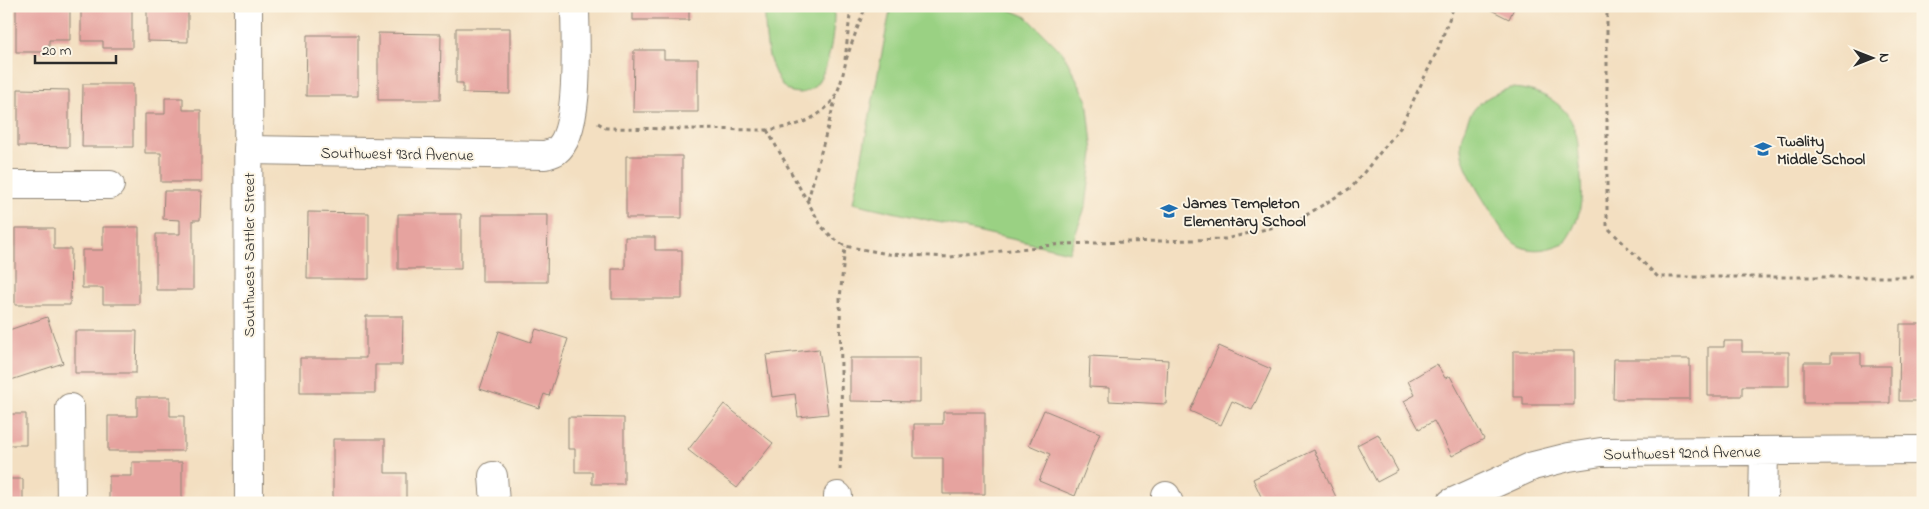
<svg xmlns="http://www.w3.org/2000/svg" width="1929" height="509" viewBox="0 0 1929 509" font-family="'Indie Flower',sans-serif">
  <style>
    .green { fill: #9ad183; stroke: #627e57 }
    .building { fill: #e6a39f }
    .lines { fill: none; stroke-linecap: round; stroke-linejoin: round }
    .minor-casing { stroke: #8f8576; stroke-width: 30 }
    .tertiary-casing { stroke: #8f8576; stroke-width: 30 }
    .path { stroke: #8f8576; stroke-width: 3; stroke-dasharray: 4 4; stroke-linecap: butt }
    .minor { stroke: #fff; stroke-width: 28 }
    .tertiary { stroke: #fff; stroke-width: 28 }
    .labels { text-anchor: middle; stroke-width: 4; stroke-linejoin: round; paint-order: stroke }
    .poi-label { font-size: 16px; font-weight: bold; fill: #2b2b2b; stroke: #fcf5e5; text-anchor: start }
    .street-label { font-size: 16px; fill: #2b2b2b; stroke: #fcf5e5 }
  </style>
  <rect width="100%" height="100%" fill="#fcf5e5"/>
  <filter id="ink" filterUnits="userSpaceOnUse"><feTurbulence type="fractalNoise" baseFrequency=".02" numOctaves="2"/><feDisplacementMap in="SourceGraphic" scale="10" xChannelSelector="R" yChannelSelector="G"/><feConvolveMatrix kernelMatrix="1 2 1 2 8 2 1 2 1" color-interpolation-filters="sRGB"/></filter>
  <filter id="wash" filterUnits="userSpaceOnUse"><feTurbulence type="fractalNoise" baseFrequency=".0096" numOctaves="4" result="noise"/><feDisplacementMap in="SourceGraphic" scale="20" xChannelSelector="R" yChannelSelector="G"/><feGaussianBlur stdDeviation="1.12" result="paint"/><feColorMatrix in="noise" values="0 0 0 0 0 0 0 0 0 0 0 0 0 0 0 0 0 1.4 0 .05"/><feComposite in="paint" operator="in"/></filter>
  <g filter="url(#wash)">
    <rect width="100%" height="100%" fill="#f3dfc1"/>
    <!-- green -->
    <path class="green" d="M765 6H834C835 29 829 106 789 91 784 89 780 82 777 77 765 54 765 31 765 6Z
      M891 6H1001L1027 17 1063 53 1087 99 1093 153 1086 205 1069 252 853 203Z
      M1511 88C1536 89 1563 100 1573 125 1579 137 1578 153 1580 166 1583 197 1583 217 1564 243 1549 249 1535 253 1519 246 1507 240 1497 222 1490 210 1480 194 1458 161 1461 140 1462 134 1465 128 1467 122 1475 102 1491 94 1511 88Z"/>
    <g id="blocks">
      <!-- building -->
      <path class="building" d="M16 6H70V40H49V52H16Z
        M81 6H132V48H103V41H81Z
        M147 6H188V42L147 41Z
        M633 6H689V20H633Z
        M1483 6H1515L1509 19Z
        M456 28H510V94L463 93V83H456Z
        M378 33 441 34 440 100H378Z
        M307 35H358V96H306Z
        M634 50H664V59H698V112H633Z
        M83 84H133V147H82Z
        M18 89 69 90V147L18 146Z
        M165 98H183V110H201V182H161V153H145V114H165Z
        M626 156H682V218H626Z
        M164 191H201L200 220H193V290H156V234H180V220L163 219Z
        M308 212 369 213V279H307Z
        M398 214H461V269H398Z
        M482 215H548L547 282H482Z
        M103 227H139V304H103V288H82V250H103Z
        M15 228H54V249H71L70 305H15Z
        M625 237H655V250H682V299H612V269H625Z
        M366 316H403L402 365H375V393H300V358H366Z
        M47 317 63 363 8 381 6 331Z
        M1900 324H1923V401H1899Z
        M536 329 568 339 549 396 544 394 539 408 480 389 499 331 531 342Z
        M75 331H137L136 373H75Z
        M1724 341H1742V352H1789V386H1742V396H1708V347H1724Z
        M1219 346 1271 369 1252 410 1232 401 1221 425 1190 411Z
        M819 349 828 414 798 417 795 394 772 397 766 355Z
        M1513 351H1574V405H1523V397H1513Z
        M1831 353H1861V366H1890V403H1804V362H1831Z
        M1090 356 1168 360 1166 404 1109 401V388L1089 387Z
        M850 358H920V402L850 401Z
        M1614 359H1690V399H1613Z
        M1437 364 1445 378 1450 376 1484 439 1452 456 1434 421 1419 429 1404 401 1415 395 1408 381Z
        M137 397H170V416H184V451H108V416H137Z
        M724 404 773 443 737 488 688 450Z
        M1044 410 1100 433 1075 496 1039 481 1050 454 1029 445Z
        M943 412H985V494H943V458H914V424H943Z
        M6 414H26V445H6Z
        M568 417 624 418V484H592V472H575V449H568Z
        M1378 434 1398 471 1377 482 1357 445Z
        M333 439H385V473H406V503H333Z
        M1314 450 1336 497 1323 503H1264L1253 479Z
        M132 462H182V503H109V476H132Z
        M6 479H23V503H6Z"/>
    </g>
  </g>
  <g filter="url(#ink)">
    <use href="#blocks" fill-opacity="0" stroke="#8f8576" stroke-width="1"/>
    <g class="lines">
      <!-- minor casing -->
      <g class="minor-casing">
        <path id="minor" d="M248 150 545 155C548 154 553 153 556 151 582 132 575 37 575 6
          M6 185H110
          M70 408 71 503
          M493 476 495 503
          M1166 496 1169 503
          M838 503V496
          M1451 503 1533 466 1569 457 1601 452 1923 450
          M1763 503 1764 451"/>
      </g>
      <!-- tertiary casing -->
      <g class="tertiary-casing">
        <path id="tertiary" d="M248 6 249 503"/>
      </g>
      <!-- path -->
      <path class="path" d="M1607 6V227L1658 277H1923
        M845 60 851 6
        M598 123 606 128 762 130C787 129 815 123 832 101 841 89 843 72 847 57 853 40 859 23 866 6
        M767 130 822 227 833 238 845 246 888 254 950 257 1062 244 1225 239 1295 222 1352 187 1400 128 1438 49 1454 6
        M808 200 837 93
        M840 470 842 441 840 299 845 246"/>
      <!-- minor -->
      <use href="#minor" class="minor"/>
      <!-- tertiary -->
      <use href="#tertiary" class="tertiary"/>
    </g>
  </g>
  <!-- icons -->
  <defs>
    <g id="school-bare" transform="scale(1.35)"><path d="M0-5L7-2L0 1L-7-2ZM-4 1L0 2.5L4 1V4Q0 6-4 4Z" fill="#1f6fb2" stroke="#fcf5e5" stroke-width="2.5" paint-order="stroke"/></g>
  </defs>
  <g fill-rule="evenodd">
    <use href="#school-bare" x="1763" y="149"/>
    <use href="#school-bare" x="1169" y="211"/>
  </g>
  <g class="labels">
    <!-- poi labels -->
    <g class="poi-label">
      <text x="1777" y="146">Twality<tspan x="1777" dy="18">Middle School</tspan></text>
      <text x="1183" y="208">James Templeton<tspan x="1183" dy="18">Elementary School</tspan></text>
    </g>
    <!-- street labels -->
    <g class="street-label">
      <text transform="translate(397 153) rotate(1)" y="6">Southwest 93rd Avenue</text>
      <text transform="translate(248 255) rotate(-90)" y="6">Southwest Sattler Street</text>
      <text transform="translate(1682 452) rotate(-1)" y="6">Southwest 92nd Avenue</text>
    </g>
  </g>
  <!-- margin -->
  <rect width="1929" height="509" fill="none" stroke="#fcf5e5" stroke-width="25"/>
  <!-- north arrow -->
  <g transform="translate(1872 58) rotate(90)" stroke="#fcf5e5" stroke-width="4" paint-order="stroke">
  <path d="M0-4L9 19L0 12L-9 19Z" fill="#2b2b2b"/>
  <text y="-8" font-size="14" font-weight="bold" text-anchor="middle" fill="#2b2b2b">N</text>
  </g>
  <!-- scale -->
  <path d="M35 55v8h81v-8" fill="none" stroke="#2b2b2b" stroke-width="2.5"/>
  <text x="42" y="55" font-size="15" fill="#2b2b2b" stroke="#fcf5e5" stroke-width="4" paint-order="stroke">20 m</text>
</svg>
